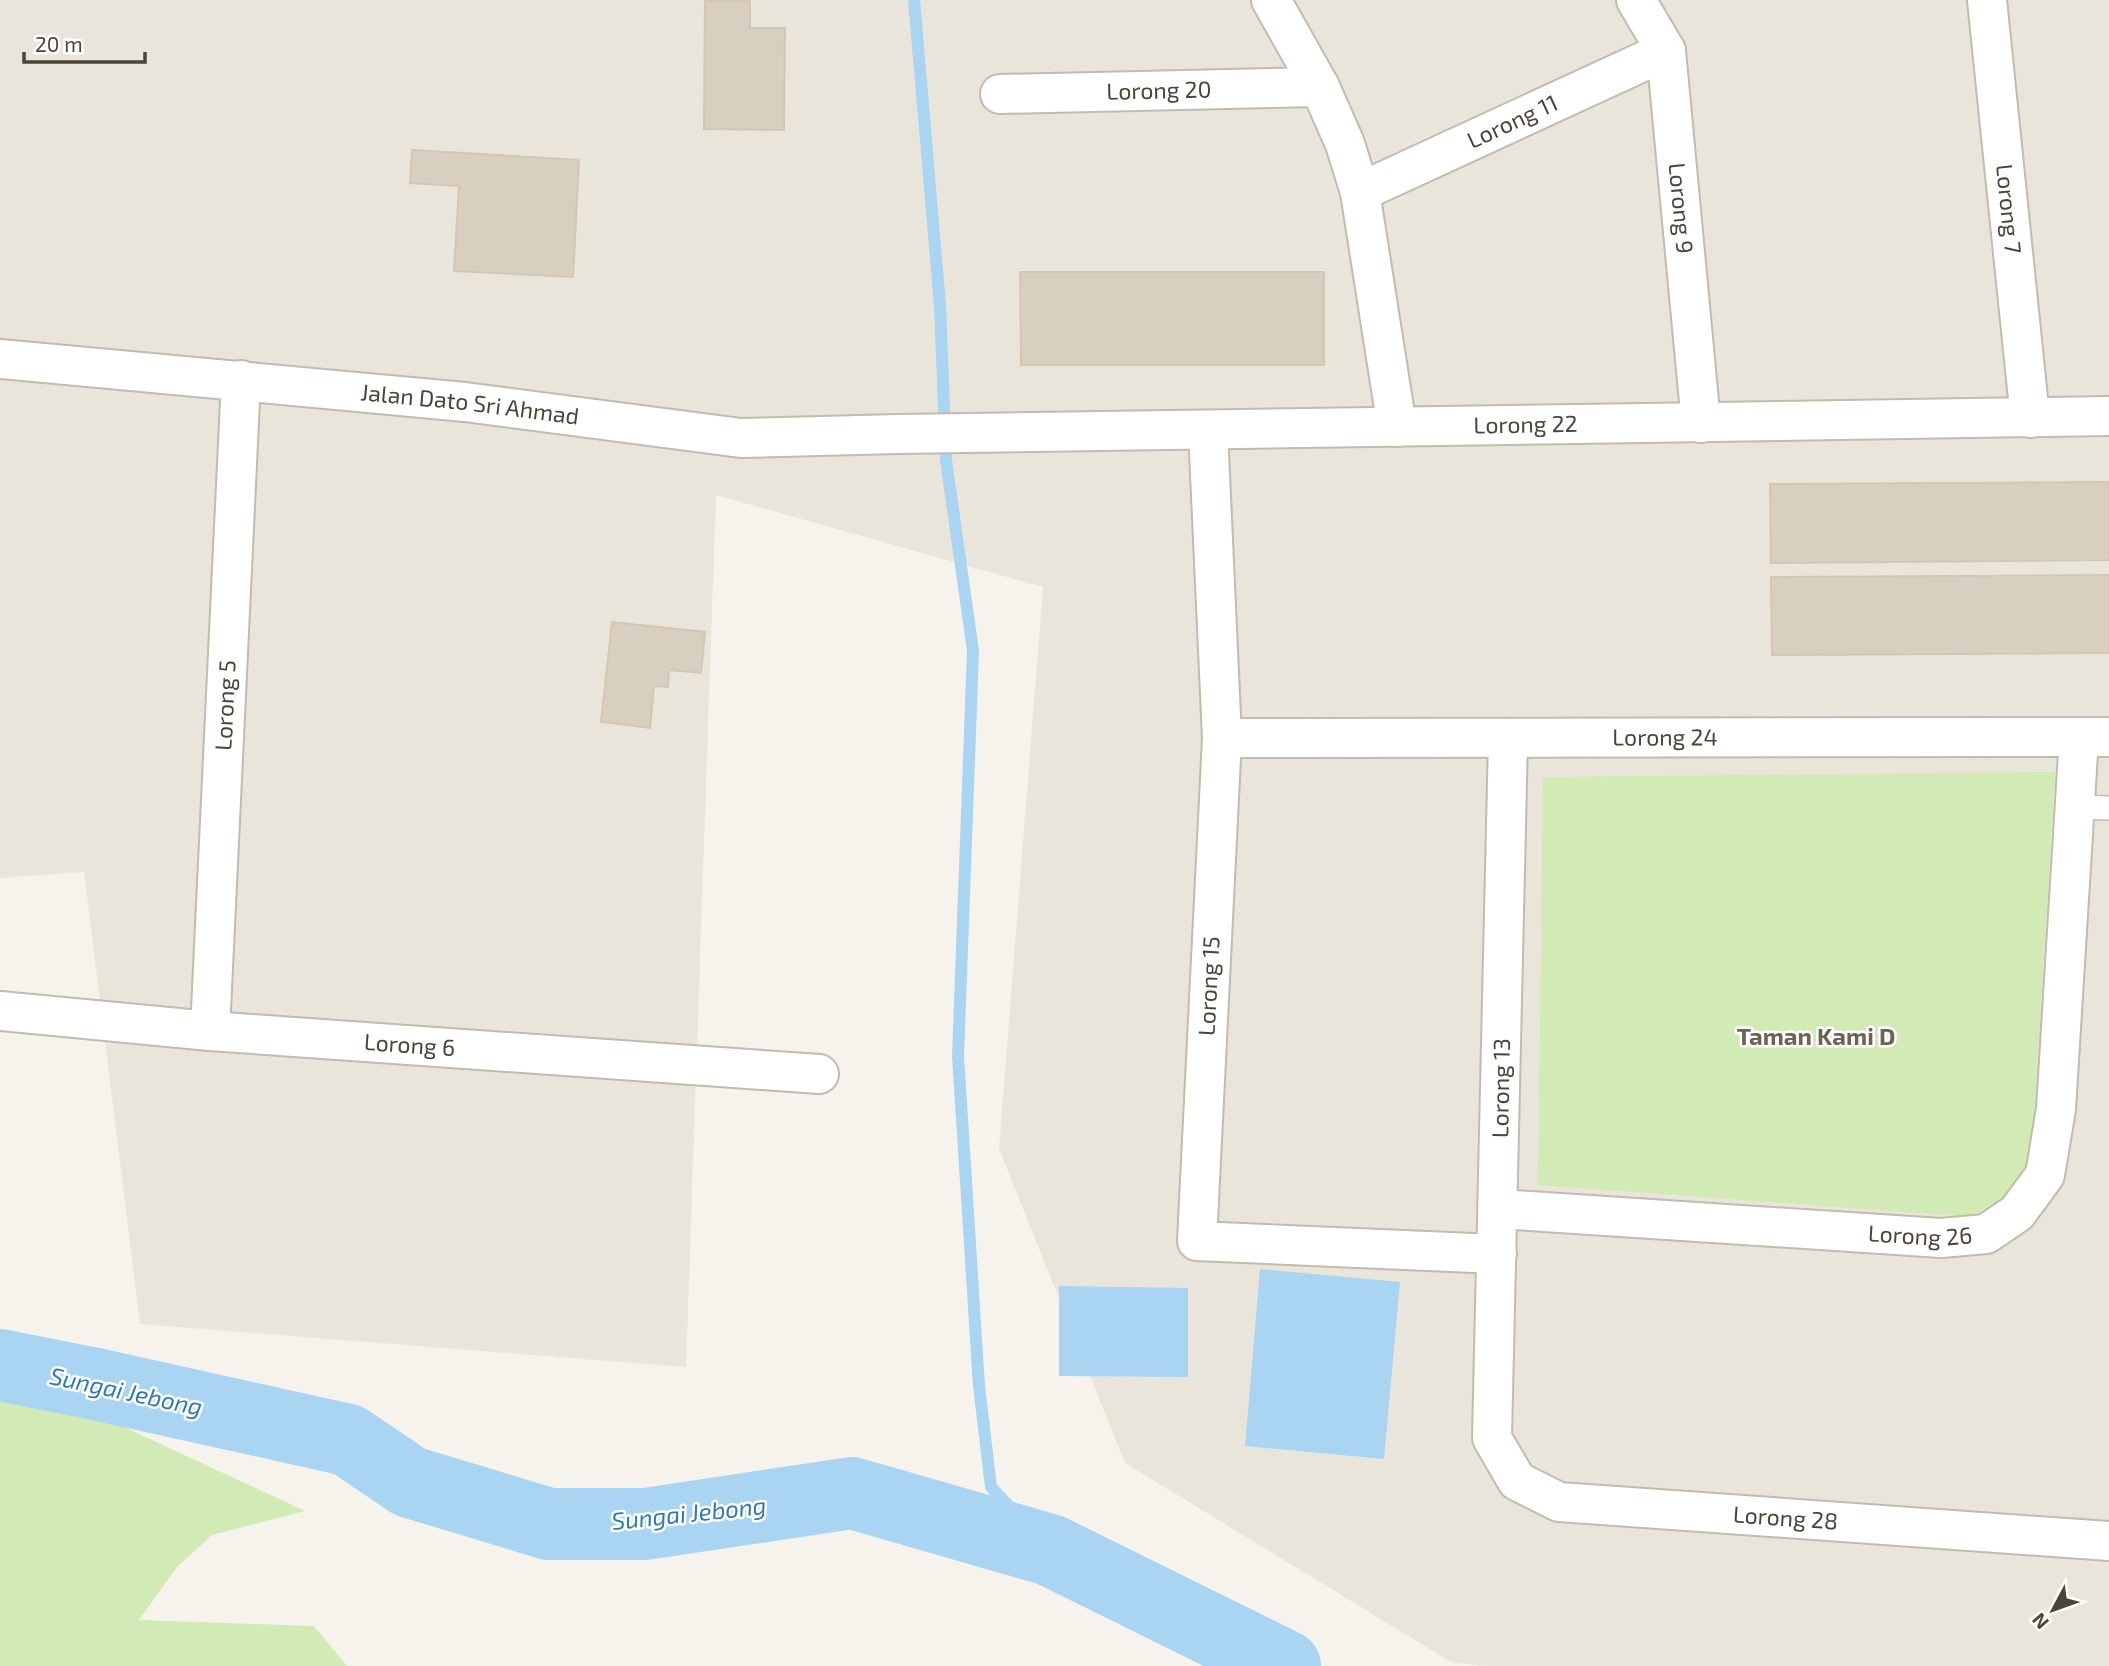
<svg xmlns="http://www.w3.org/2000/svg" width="2109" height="1666" viewBox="0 0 2109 1666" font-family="'Exo 2',sans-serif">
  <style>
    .residential { fill: #eae5da }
    .green { fill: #d2eab5 }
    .water { fill: #a9d4f2 }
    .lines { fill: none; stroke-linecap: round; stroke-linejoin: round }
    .stream { stroke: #a9d4f2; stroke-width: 12 }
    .river { stroke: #a9d4f2; stroke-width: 72 }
    .building { fill: #d8cfc1; stroke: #d3c7b4; stroke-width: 2 }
    .service-casing { stroke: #c2bbae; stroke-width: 26 }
    .minor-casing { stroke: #c2bbae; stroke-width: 42 }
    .tertiary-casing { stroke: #c2bbae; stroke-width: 42 }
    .service { stroke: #fff; stroke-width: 23 }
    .minor { stroke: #fff; stroke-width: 38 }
    .tertiary { stroke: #fff; stroke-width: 38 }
    .labels { text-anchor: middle; stroke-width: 5; stroke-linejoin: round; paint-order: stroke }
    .street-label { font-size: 23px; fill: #4b4439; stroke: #fff }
    .neighbourhood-label { font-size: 24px; font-weight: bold; fill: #6e6250; stroke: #fff }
    .water-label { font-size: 24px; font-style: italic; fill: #2e7ab2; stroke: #fff }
  </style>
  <rect width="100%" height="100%" fill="#f6f3ec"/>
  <!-- residential -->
  <path class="residential" d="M0 0H2109V1666H1486L1451 1662 1125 1463 999 1149 1043 587 716 495 686 1367 140 1324 84 872 0 878Z"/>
  <!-- green -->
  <path class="green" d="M2055 772 2031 1164 2006 1195 1972 1217 1538 1185 1543 777Z
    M0 1402 94 1413 305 1511 212 1535 177 1567 139 1620 314 1626 347 1666H0Z"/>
  <!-- water -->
  <path class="water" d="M1260 1269 1400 1282 1384 1459 1245 1446Z
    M1059 1286 1188 1288V1377L1059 1376Z"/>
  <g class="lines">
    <!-- stream -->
    <path class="stream" d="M914 0 940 305 946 460 973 651 958 1056 979 1386 991 1487 1050 1550"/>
    <!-- river -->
    <path class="river" d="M0 1365 91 1383 348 1440 410 1482 549 1524H645L852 1493 1050 1550 1285 1666"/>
  </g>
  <!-- building -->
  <path class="building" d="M705 1H750V28H785L784 130 704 129Z
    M412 150 579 160 573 277 454 271 459 186 410 183Z
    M1020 272H1324V365H1021Z
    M2109 482V560L1771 563 1770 484Z
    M2109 575V653L1772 655 1771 577Z
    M612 622 705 632 701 673 669 670 668 687 654 686 650 728 601 722Z"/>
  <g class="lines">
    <!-- service casing -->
    <g class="service-casing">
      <path id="service" d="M2075 807 2109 808"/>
    </g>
    <!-- minor casing -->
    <g class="minor-casing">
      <g id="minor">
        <path d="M1271 0 1320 87 1345 144 1360 192 1397 427"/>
        <path id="s1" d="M1636 0 1666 51 1701 423"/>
        <path id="s2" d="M1987 0 2030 418"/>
        <path id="s3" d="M1000 94 1320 87"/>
        <path id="s4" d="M1360 192 1666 51"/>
        <path d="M1208 430 1222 738 1197 1241 1497 1254"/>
        <path id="s5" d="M1222 738 2109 737"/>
        <path id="s6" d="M1508 738 1492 1438 1517 1481 1559 1502 2109 1541"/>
        <path id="s7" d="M0 1011 210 1031 819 1074"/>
        <path id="s8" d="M210 1031 241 380"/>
        <path id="s9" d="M1499 1209 1941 1238 1986 1234 2017 1213 2045 1175 2056 1109 2079 737"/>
      </g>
    </g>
    <!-- tertiary casing -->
    <g class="tertiary-casing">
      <g id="tertiary">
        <path id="s10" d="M0 359 465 402 741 438 898 434 2109 416"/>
      </g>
    </g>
    <!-- service -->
    <use href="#service" class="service"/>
    <!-- minor -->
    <use href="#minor" class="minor"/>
    <!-- tertiary -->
    <use href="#tertiary" class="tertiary"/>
  </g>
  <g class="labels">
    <!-- street labels -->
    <g class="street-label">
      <text dy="8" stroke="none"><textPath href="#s3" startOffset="159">Lorong 20</textPath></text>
      <text dy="8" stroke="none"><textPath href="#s4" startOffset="168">Lorong 11</textPath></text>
      <text dy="8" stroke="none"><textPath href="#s1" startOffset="217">Lorong 9</textPath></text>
      <text dy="8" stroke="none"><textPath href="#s2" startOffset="210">Lorong 7</textPath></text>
      <text dy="8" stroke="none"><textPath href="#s10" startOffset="472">Jalan Dato Sri Ahmad</textPath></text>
      <text dy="8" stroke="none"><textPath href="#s10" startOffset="1530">Lorong 22</textPath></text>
      <text dy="8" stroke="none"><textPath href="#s8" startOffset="326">Lorong 5</textPath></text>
      <text dy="8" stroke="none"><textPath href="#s5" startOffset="443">Lorong 24</textPath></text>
      <text transform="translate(1209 986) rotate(-87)" y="8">Lorong 15</text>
      <text dy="8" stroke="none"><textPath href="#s7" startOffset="411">Lorong 6</textPath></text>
      <text transform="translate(1501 1088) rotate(-89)" y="8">Lorong 13</text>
      <text dy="8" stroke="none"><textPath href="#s9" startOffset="422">Lorong 26</textPath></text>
      <text dy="8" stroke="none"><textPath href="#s6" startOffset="1024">Lorong 28</textPath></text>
    </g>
    <!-- neighbourhood labels -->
    <g class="neighbourhood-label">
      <text x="1816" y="1045">Taman Kami D</text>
    </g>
    <!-- water labels -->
    <g class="water-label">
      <text transform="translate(126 1392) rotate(12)" y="8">Sungai Jebong</text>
      <text transform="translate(689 1514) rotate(-6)" y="8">Sungai Jebong</text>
    </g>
  </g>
  <!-- north arrow -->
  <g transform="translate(2053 1610) rotate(229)" stroke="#ffffff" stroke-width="5" paint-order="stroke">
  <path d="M0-5L12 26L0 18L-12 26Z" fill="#4b4439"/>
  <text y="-10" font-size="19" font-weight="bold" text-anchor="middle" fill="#4b4439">N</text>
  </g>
  <!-- scale -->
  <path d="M24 52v10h121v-10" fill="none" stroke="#4b4439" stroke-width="3.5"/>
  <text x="35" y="52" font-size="21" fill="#4b4439" stroke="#ffffff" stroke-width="5" paint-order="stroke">20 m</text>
</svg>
